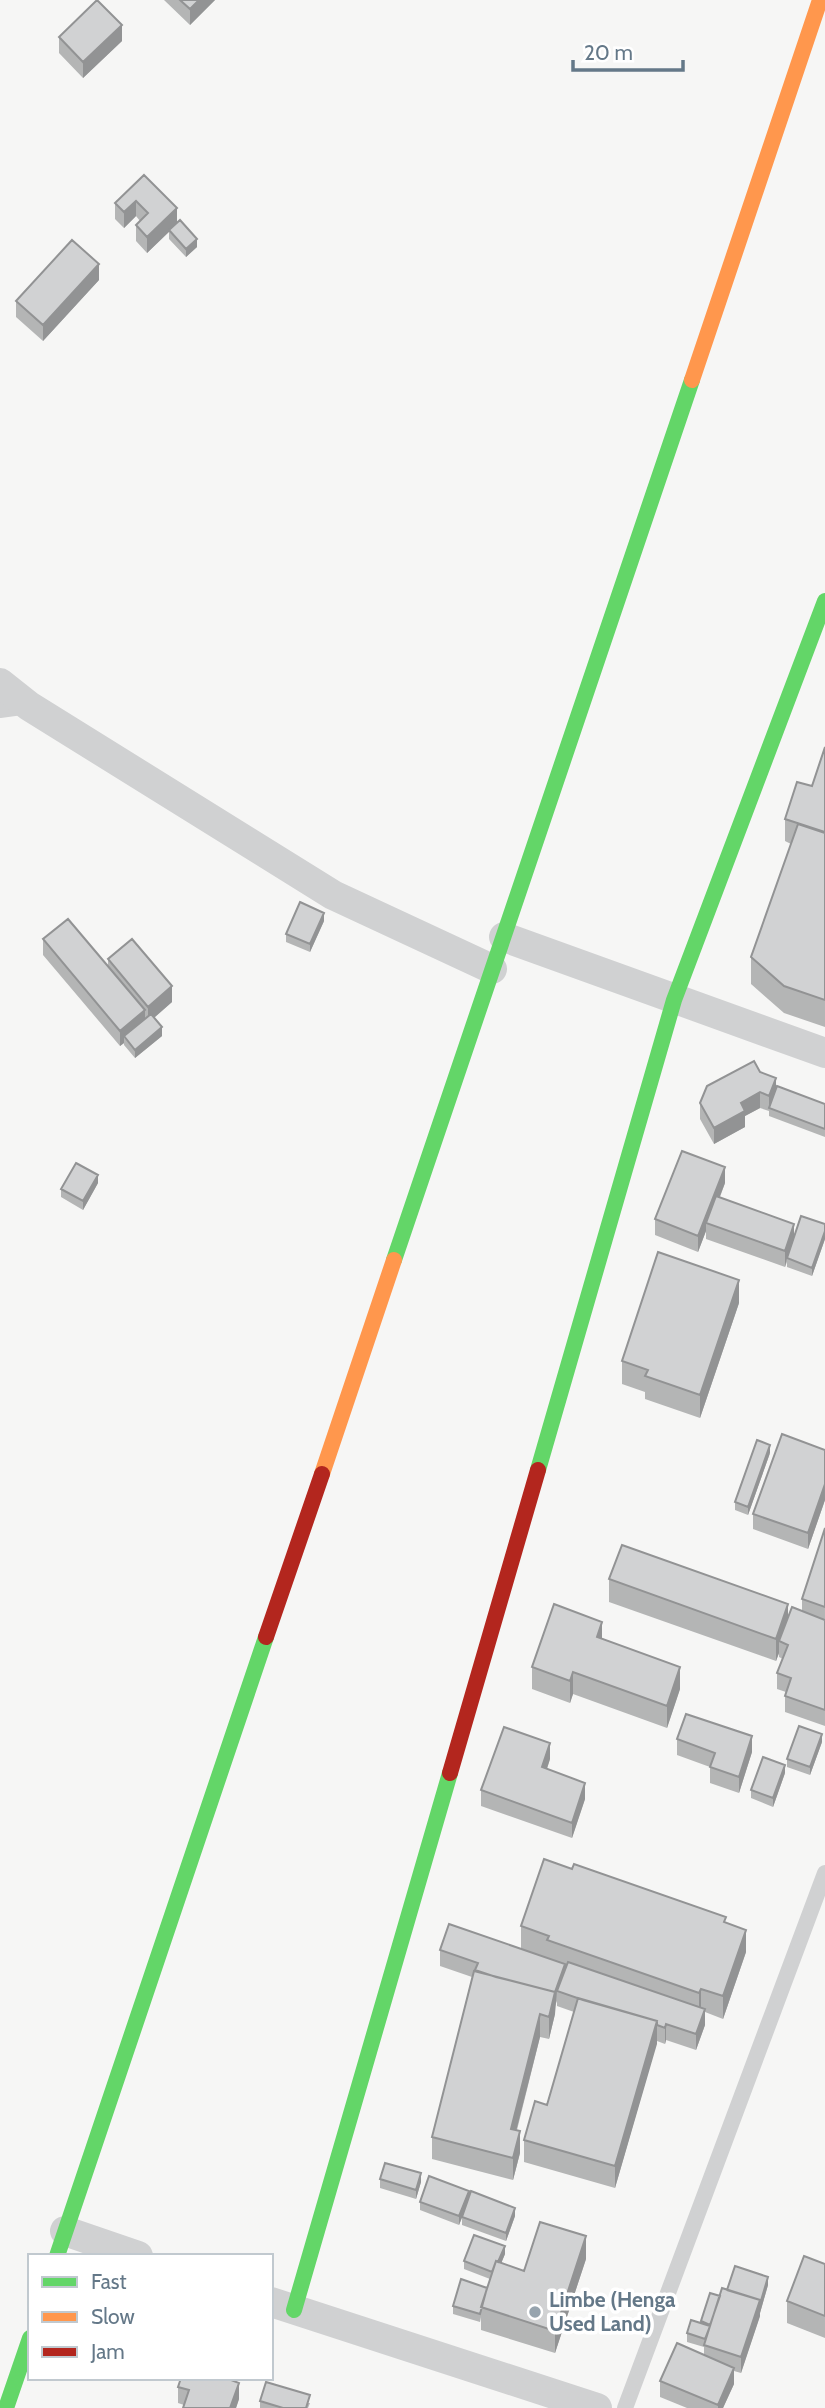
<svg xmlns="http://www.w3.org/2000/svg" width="825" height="2408" viewBox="0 0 825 2408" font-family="Cabin,sans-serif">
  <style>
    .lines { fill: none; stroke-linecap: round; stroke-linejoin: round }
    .lane { stroke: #d0d1d2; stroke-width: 16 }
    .street { stroke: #d0d1d2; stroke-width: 30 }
    .fast { stroke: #63d668; stroke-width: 16 }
    .slow { stroke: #ff974d; stroke-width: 16 }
    .jam { stroke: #b3261e; stroke-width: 16 }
    .wall { fill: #b4b5b5 }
    .shaded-wall { fill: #929394 }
    .building { fill: #d1d2d3; stroke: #929394; stroke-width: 2 }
    .poi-dot { fill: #97a4ae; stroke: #fff; stroke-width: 2.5 }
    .labels { text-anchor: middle; stroke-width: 7; stroke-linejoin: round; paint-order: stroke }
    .poi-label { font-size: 21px; font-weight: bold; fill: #647888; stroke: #fff; text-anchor: start }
  </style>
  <rect width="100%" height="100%" fill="#f6f6f5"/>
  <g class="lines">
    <!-- lane -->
    <path class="lane" d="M0 710 29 706
      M625 2408 825 1873"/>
    <!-- street -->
    <path class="street" d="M0 683 29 706 333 895 492 969
      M504 937 825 1053
      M65 2231 138 2256
      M271 2302 597 2408"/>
    <!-- fast -->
    <path class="fast" d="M394 1260 692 380
      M538 1470 674 1000 825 601
      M57 2256 266 1637
      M294 2310 450 1773
      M6 2408 30 2338"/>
    <!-- slow -->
    <path class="slow" d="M692 380 820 0
      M322 1474 394 1260"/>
    <!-- jam -->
    <path class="jam" d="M266 1637 322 1474
      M450 1773 538 1470"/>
  </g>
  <!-- wall -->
  <path class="wall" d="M164 0H215L190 25Z
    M59 37 122 41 83 78 59 53Z
    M144 175 177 223 197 247 186 257 169 239V232L147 253 136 241V225L140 221 136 216 124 228 115 219V203Z
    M99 280 43 341 16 317V301Z
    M825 747V1027L784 1013 751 984V957L791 844 785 841V819L812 786Z
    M324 921 310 952 286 942V934Z
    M43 939 108 966V959L172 1002 154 1018 162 1036 135 1058 124 1045V1043L120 1046 43 955Z
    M760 1072 776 1089 825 1104V1137L769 1116V1111L760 1108 745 1116V1127L714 1144 700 1119V1103Z
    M98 1183 83 1210 61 1197V1189Z
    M725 1183 720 1197 794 1235 825 1224V1239L812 1276 787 1267V1262L785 1267 706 1239V1231L698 1252 655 1235V1219Z
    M739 1303 700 1418 645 1399V1392L622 1384V1361Z
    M825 1450V1500L808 1549 753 1529V1514Z
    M770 1453 748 1515 735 1510V1502Z
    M825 1528V1726L785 1712V1696L786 1692 777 1689V1673L783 1659 779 1657V1653L776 1661 609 1602V1579L788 1616 802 1611V1599Z
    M602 1638 680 1689 667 1728 573 1694 570 1703 532 1689V1667Z
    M677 1739 752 1752 739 1793 710 1783V1767L677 1755Z
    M822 1742 810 1775 787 1767V1759Z
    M550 1759 547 1769 585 1799 572 1838 481 1806V1790Z
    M785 1773 773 1807 751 1798V1790Z
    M726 1923 746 1952 723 2019 705 2012V2025L696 2050 666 2040 665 2044 657 2041 615 2188 524 2162V2140L547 2105 574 2012 557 2006V2001L555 2006V2014L549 2039 540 2037 517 2130 520 2153 513 2180 432 2159V2137L472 1977 440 1966V1950L521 1949V1926Z
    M380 2179 421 2182 416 2199 380 2188Z
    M469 2196 515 2216 506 2241 462 2225V2218L459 2225 420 2210V2202Z
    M505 2254 501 2263 524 2271 586 2259 555 2353 481 2330V2317L480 2322 453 2314V2306L487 2288 490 2279 464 2269V2261Z
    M825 2264V2338L787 2323V2301Z
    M768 2285 760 2313V2316L741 2373 734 2371V2384L723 2408H687L660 2397V2381L704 2355V2347L687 2342V2333L701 2323V2321L727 2290Z
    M178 2387 239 2399 236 2408H183L184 2405 178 2403Z
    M260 2401 310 2403 308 2408H260Z"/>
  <!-- shaded-wall -->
  <path class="shaded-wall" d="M199 0H215L190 25V9Z
    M122 25V41L83 78V62Z
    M136 201V216L124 228V212Z
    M177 208V224L147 253V237Z
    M197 239V247L186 257V249Z
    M99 264V280L43 341V325Z
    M324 913V921L310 952V944Z
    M172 986V1002L148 1023V1007Z
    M145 1010V1026L124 1036V1043L120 1046V1031Z
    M162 1027V1036L135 1058V1050Z
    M776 1078V1094L769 1108V1096Z
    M760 1092V1108L745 1116V1127L714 1144V1128L741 1103Z
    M725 1167V1183L709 1224 706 1223V1231L698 1252V1236Z
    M98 1175V1183L83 1210V1201Z
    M794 1224V1240L787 1258 785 1267V1251Z
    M825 1231V1239L812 1276V1268Z
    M739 1280V1303L700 1418V1395Z
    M770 1445V1453L748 1515V1507Z
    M825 1484V1500L808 1549V1533Z
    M788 1604V1626L779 1641V1653L776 1661V1639Z
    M602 1622V1645L597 1637Z
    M680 1667V1689L667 1728V1706Z
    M573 1672V1694L570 1703V1681Z
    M822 1734V1742L810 1775V1767Z
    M752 1736V1752L739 1793V1777Z
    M550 1743V1759L542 1783V1767Z
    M785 1765V1773L773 1807V1798Z
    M585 1783V1799L572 1838V1823Z
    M746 1930V1952L723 2019V1996Z
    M565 1964V1980L557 1991 555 2014 549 2039V2017L553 1997Z
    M701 1989V2011L699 2016V1993Z
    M705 2009V2025L696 2050V2034Z
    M540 2014V2037L511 2151V2129Z
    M657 2021V2044L615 2188V2166Z
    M666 2024V2040L665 2044V2028Z
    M520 2131V2153L513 2180V2158Z
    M421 2173V2182L416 2199V2190Z
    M469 2191V2199L459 2225V2216Z
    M515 2208V2216L506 2241V2233Z
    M586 2236V2259L555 2353V2331Z
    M505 2246V2254L494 2281V2272Z
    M768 2277V2285L760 2313V2316L741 2373V2357Z
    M734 2368V2384L723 2408H718V2405Z
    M239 2383V2399L236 2408H230Z"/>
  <!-- building -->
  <path class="building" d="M97 0 122 25 83 62 59 37Z
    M180 0H199L190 9Z
    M144 175 177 208 147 237 136 225 148 213 136 201 124 212 115 203Z
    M180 220 197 239 186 249 169 230Z
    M72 240 99 264 43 325 16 301Z
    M825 747V832L785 819 797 782 812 786Z
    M798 824 825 833V1000L784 986 751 957Z
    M300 902 324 913 310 944 286 934Z
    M68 919 145 1010 120 1031 43 939Z
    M132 939 172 986 148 1007 108 959Z
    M151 1014 162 1027 135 1050 124 1036Z
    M754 1061 760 1072 776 1078 769 1096 760 1092 741 1103 745 1111 714 1128 700 1103 707 1086Z
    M777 1086 825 1104V1129L769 1108Z
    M682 1151 725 1167 698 1236 655 1219Z
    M76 1163 98 1175 83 1201 61 1189Z
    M716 1196 794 1224 785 1251 706 1223Z
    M801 1216 825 1224V1231L812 1268 787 1258Z
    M658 1252 739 1280 700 1395 645 1376 648 1370 622 1361Z
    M782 1434 825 1450V1484L808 1533 753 1514Z
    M757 1440 770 1445 748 1507 735 1502Z
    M825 1528V1607L802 1599Z
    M622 1545 788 1604 776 1639 609 1579Z
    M554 1604 602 1622 597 1637 680 1667 667 1706 573 1672 570 1681 532 1667Z
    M792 1607 825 1620V1710L785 1696 791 1678 777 1673 788 1645 779 1641Z
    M686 1714 752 1736 739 1777 710 1767 715 1753 677 1739Z
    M799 1726 822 1734 810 1767 787 1759Z
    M504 1727 550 1743 542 1767 585 1783 572 1823 481 1790Z
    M763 1757 785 1765 773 1798 751 1790Z
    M544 1859 572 1869 574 1864 726 1917 724 1922 746 1930 723 1996 701 1989 699 1993 547 1940 549 1936 521 1926Z
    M449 1924 565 1964 555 1992 496 1977 475 1970 478 1963 440 1950Z
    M568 1962 705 2009 696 2034 666 2024 665 2028 657 2025V2021L583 2000 557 1991Z
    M474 1971 555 1992 549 2017 540 2014 511 2129 520 2131 513 2158 432 2137Z
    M578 1998 657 2021 615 2166 524 2140 535 2101 547 2105Z
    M385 2163 421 2173 416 2190 380 2179Z
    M429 2176 469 2191 459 2216 420 2202Z
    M471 2191 515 2208 506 2233 462 2217Z
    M540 2222 586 2236 555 2331 481 2307 496 2261 524 2271Z
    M474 2235 505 2246 498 2262 496 2261 492 2272 464 2261Z
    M804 2256 825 2264V2316L787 2301Z
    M735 2266 768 2277 760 2304V2300L727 2290Z
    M461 2279 487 2288 480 2314 453 2306Z
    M722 2288 760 2300 741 2357 704 2345Z
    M710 2293 720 2296 710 2325 701 2321Z
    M691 2320 710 2326 705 2339 687 2333Z
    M677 2343 734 2368 718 2405 660 2381Z
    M181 2378H226L239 2383 230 2408H183L189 2390 178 2387Z
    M266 2382 310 2395 306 2408H283L260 2401Z"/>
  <!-- markers -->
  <circle class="poi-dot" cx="535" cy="2312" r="7"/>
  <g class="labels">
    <!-- poi labels -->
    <g class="poi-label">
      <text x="549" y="2307">Limbe (Henga<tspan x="549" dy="24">Used Land)</tspan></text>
    </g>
  </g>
  <!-- legend -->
  <rect x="28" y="2254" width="245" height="126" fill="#ffffff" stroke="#c1c9cf" stroke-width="2"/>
  <rect x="42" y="2277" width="35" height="10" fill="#63d668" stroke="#c1c9cf" stroke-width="2"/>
  <text x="91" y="2289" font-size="21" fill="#647888">Fast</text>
  <rect x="42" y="2312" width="35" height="10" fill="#ff974d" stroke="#c1c9cf" stroke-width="2"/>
  <text x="91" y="2324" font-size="21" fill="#647888">Slow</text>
  <rect x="42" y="2347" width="35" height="10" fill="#b3261e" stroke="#c1c9cf" stroke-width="2"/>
  <text x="91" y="2359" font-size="21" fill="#647888">Jam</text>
  <!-- scale -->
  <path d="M573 60v10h110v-10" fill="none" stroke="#647888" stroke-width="3.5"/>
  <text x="584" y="60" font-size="21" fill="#647888" stroke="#ffffff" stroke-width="5" paint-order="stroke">20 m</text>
</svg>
